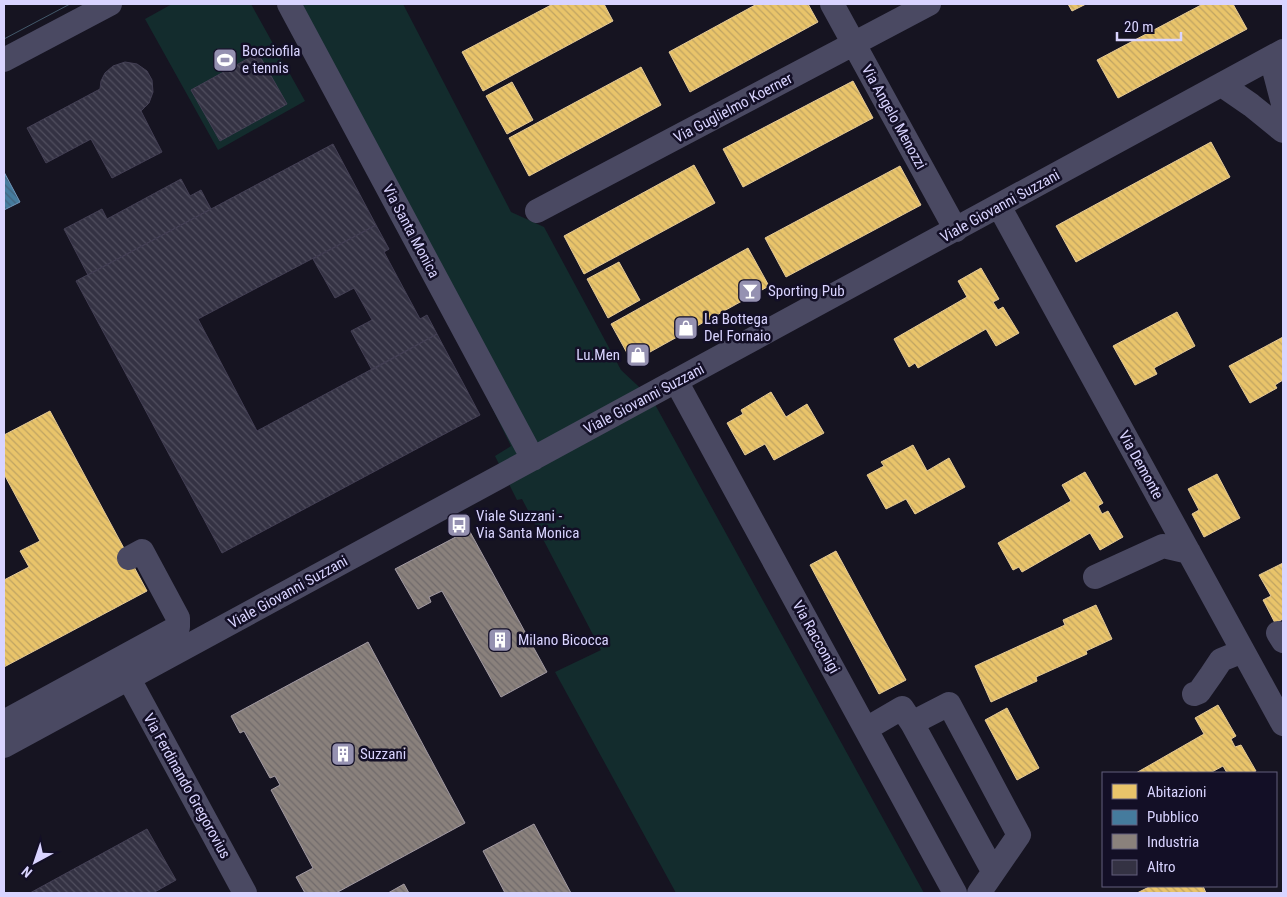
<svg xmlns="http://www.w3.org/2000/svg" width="1287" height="897" viewBox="0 0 1287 897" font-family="'Roboto Condensed',sans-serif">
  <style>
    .grass { fill: #132c2d }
    .homes { fill: url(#homes-back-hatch); stroke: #e4c997 }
    .public { fill: url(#public-back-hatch); stroke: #7196ba }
    .industry { fill: url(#industry-back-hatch); stroke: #a29aa3 }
    .building { fill: url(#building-back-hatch); stroke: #433f54 }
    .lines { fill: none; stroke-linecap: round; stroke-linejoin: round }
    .minor { stroke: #4a4962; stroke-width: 24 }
    .tram { stroke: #43596b; stroke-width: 1 }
    .labels { text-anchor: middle; stroke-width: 5; stroke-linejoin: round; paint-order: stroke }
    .poi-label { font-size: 15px; fill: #d9d4ff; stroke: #130f26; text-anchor: start }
    .street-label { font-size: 15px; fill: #d9d4ff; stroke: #130f26 }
  </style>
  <defs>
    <pattern id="homes-back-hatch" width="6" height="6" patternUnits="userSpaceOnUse" patternTransform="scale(1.25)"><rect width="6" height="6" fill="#e9c46a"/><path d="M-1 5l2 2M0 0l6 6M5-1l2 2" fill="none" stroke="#bfa362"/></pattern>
    <pattern id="public-back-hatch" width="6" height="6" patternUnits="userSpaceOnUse" patternTransform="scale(1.25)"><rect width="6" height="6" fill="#457b9d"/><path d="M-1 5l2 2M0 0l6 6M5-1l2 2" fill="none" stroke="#43637d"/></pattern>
    <pattern id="industry-back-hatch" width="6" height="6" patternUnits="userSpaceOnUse" patternTransform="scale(1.25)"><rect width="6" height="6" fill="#8a817c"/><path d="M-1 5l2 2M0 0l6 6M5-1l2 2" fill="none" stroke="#706a6b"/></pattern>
    <pattern id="building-back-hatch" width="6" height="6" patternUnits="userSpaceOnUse" patternTransform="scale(1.25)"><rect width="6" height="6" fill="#343243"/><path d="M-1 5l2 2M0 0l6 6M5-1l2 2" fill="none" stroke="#514f5f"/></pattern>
  </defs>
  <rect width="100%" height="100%" fill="#161421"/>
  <!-- grass -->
  <path class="grass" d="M172 4H251L305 101 218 150 145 19Z
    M294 4H403L511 212 544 227 621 370 652 399 924 893H676L555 672 601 650 522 499 517 500 495 456 511 446Z"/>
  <!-- homes -->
  <path class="homes" d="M553 4H604L613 21 483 91 462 52Z
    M757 4H808L818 22 690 92 669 52Z
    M1068 4H1086L1072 11Z
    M1203 4H1233L1247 29 1118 98 1097 60Z
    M641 67 661 105 529 176 509 138Z
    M853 81 873 118 743 187 723 149Z
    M512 82 533 120 507 134 486 96Z
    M1211 142 1230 177 1076 262 1056 226Z
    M694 165 715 203 584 274 564 236Z
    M900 166 921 205 786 277 765 238Z
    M748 248 769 286 632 362 611 324Z
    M619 262 640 300 608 318 587 279Z
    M981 268 999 299 993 302 998 310 1003 307 1019 333 996 346 986 329 918 368 915 363 909 367 894 339 967 297 958 281Z
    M1177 312 1195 346 1154 368 1157 374 1135 385 1113 346Z
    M1283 337V380L1275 385 1277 388 1250 403 1229 366Z
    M771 392 786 417 807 404 824 433 774 460 765 444 745 455 727 423 743 414 741 410Z
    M50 411 147 591 4 667V580L29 567 20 551 40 541 4 474V435Z
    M913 445 927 471 949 458 965 487 915 514 906 499 886 509 867 475 884 466 881 462Z
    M1085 472 1103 503 1098 506 1102 514 1108 511 1123 537 1100 550 1090 533 1022 572 1019 567 1013 570 998 543 1071 501 1062 485Z
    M1217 474 1240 518 1204 537 1192 514 1199 510 1188 489Z
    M836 551 906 680 879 694 810 565Z
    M1283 563V619L1275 623 1263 600 1271 596 1259 575Z
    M1096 605 1112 639 1086 651 1087 654 1036 677 1037 681 991 702 975 666 1065 625 1063 620Z
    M1218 705 1236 736 1231 739 1235 747 1241 745 1256 771 1251 773H1227L1223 766 1210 773H1136L1204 734 1195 718Z
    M1007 708 1039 768 1017 780 985 720Z
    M1151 886H1203L1206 893H1137Z"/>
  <!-- public -->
  <path class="public" d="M4 172 20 202 4 210Z"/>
  <!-- industry -->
  <path class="industry" d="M469 530 547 672 501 697 442 591 429 597 431 602 418 609 395 569Z
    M368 642 465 823 336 893H305L296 877 313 868 271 790 280 785 275 776 270 778 244 731 240 733 231 716Z
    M534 824 571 893H505L483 851Z
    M404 884 409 893H388Z"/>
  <!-- building -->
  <path class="building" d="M258 53 287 104 220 141 191 90Z
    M125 62 137 64 147 71 152 80 153 92 149 103 141 111 162 152 112 178 91 139 46 163 27 128 100 89 101 81 105 73 113 66Z
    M333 144 376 225 198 319 257 431 437 334 480 415 222 553 76 281Z
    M181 179 190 196 201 190 211 209 88 275 64 229 102 209 107 219Z
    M376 225 389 249 384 252 420 319 427 315 437 334 372 370 351 331 372 320 354 288 335 298 313 259Z
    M147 829 176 880 153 893H30Z"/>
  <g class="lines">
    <!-- minor -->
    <path class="minor" d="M289 4 533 459
      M832 4 956 230
      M1271 58 1283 104
      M4 60 110 4
      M1222 85 1251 105 1283 131
      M999 206 1283 724
      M537 211 929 4
      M676 381 955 893
      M1095 577 1163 546 1189 552
      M1278 633 1283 641
      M129 679 245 893
      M1194 694 1199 692 1211 675 1221 660 1243 651
      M912 723 949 704 1019 835 979 893
      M866 729 902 708 912 723 993 871
      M4 740 11 718 178 627V618L142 551 129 558
      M4 746 1283 51"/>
    <!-- tram -->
    <path class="tram" d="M4 39 70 4"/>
  </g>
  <!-- icons -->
  <defs>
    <g id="stadium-square" transform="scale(1.25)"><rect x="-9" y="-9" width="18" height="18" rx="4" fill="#9591b1" stroke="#130f26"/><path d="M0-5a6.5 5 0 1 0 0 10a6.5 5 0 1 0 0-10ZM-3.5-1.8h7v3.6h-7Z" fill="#fff"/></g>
    <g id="bar-square" transform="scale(1.25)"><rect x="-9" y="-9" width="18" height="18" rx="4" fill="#9591b1" stroke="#130f26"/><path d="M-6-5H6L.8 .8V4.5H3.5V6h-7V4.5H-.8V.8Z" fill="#fff"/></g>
    <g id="shop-square" transform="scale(1.25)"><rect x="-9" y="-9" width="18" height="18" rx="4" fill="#9591b1" stroke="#130f26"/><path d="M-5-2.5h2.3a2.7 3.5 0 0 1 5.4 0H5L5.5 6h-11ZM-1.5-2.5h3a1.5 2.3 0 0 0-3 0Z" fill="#fff"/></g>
    <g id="bus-square" transform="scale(1.25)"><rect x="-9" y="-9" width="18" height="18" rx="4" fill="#9591b1" stroke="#130f26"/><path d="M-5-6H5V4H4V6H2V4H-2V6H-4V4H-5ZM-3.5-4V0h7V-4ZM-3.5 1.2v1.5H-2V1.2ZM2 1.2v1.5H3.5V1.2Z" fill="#fff"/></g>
    <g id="building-square" transform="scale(1.25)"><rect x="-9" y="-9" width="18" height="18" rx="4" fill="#9591b1" stroke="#130f26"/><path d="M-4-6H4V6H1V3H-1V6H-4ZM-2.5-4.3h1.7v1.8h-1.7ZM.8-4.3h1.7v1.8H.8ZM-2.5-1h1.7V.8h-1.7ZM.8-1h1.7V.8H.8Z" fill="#fff"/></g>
  </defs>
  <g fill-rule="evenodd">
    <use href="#stadium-square" x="225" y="60"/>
    <use href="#bar-square" x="750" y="291"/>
    <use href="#shop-square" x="686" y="328"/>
    <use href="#shop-square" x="638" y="355"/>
    <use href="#bus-square" x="459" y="525"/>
    <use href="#building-square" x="500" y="640"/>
    <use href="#building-square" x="343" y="754"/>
  </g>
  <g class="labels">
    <!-- poi labels -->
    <g class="poi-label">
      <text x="242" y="56">Bocciofila<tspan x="242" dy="17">e tennis</tspan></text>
      <text x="768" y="296">Sporting Pub</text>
      <text x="704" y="324">La Bottega<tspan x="704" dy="17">Del Fornaio</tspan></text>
      <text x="620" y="360" text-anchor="end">Lu.Men</text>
      <text x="476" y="521">Viale Suzzani -<tspan x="476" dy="17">Via Santa Monica</tspan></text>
      <text x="518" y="645">Milano Bicocca</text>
      <text x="360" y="759">Suzzani</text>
    </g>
    <!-- street labels -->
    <g class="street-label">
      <text transform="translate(733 108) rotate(-28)" y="5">Via Guglielmo Koerner</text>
      <text transform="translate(894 117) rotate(61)" y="5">Via Angelo Menozzi</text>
      <text transform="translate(1000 206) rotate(-29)" y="5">Viale Giovanni Suzzani</text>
      <text transform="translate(411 231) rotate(62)" y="5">Via Santa Monica</text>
      <text transform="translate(644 399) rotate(-28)" y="5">Viale Giovanni Suzzani</text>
      <text transform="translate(1141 465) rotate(61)" y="5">Via Demonte</text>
      <text transform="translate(288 592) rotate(-29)" y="5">Viale Giovanni Suzzani</text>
      <text transform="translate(816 637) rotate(61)" y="5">Via Racconigi</text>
      <text transform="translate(187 786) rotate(61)" y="5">Via Ferdinando Gregorovius</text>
    </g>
  </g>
  <!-- border -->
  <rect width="1287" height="897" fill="none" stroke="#d9d4ff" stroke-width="10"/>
  <!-- legend -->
  <rect x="1102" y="772" width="175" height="115" fill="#130f26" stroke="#625e7d"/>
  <rect x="1112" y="784" width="25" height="15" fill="#e9c46a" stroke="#625e7d"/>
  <text x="1147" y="797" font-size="15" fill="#d9d4ff">Abitazioni</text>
  <rect x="1112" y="810" width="25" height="15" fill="#457b9d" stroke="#625e7d"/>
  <text x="1147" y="822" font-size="15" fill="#d9d4ff">Pubblico</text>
  <rect x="1112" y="834" width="25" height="15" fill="#8a817c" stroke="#625e7d"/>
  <text x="1147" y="847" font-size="15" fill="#d9d4ff">Industria</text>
  <rect x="1112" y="860" width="25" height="15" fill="#343243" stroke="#625e7d"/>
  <text x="1147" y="872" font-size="15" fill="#d9d4ff">Altro</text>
  <!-- north arrow -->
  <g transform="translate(35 862) rotate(220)" stroke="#130f26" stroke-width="4" paint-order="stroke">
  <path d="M0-4L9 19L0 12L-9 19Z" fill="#d9d4ff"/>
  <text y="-8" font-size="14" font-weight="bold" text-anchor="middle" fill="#d9d4ff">N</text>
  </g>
  <!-- scale -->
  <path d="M1117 32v8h64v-8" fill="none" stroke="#d9d4ff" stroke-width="2.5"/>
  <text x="1124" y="32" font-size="15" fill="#d9d4ff" stroke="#130f26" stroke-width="4" paint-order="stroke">20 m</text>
</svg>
